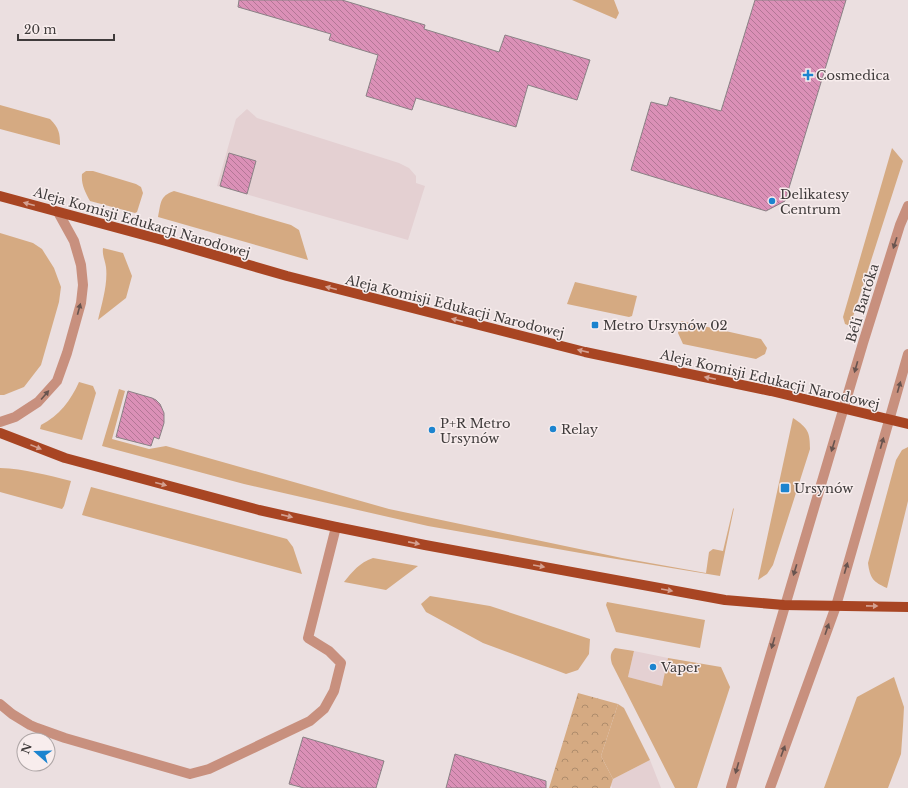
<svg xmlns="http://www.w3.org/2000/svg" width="908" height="788" viewBox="0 0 908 788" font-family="'Libre Baskerville',serif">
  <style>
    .built { fill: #e4d0d2 }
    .grass { fill: #d5aa82 }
    .forest { fill: url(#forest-crowns) }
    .building { fill: url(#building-back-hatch); stroke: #8a8185 }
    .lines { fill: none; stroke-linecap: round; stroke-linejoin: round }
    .minor { stroke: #c8907e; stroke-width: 10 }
    .major { stroke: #a84523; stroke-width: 10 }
    .oneway { fill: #d4a192 }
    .oneway2 { fill: #68544f }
    .poi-dot { fill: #1c84cf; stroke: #f8eded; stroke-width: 1.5 }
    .labels { text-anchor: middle; stroke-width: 3; stroke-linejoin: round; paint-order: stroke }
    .poi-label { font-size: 13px; fill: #3f3b3b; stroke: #f8eded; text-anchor: start }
    .street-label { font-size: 13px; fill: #3f3b3b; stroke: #f8eded }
  </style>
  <defs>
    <pattern id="forest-crowns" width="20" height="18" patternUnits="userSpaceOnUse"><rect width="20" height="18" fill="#d5aa82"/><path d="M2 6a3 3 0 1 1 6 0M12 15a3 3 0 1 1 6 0" fill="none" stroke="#ae8c6c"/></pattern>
    <pattern id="building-back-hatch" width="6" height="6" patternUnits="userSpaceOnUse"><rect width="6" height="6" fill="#db90b7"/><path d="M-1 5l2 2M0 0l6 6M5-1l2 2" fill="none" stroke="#b37796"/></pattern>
  </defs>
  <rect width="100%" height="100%" fill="#ebdfe0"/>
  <!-- built -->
  <path class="built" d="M247 109 257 118 399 163 409 168 416 176V183L425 186 408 240 217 186 236 119Z
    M634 651 668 658 662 686 628 677Z
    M650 760 661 788H612L611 785 613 779Z"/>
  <!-- grass -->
  <path class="grass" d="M572 0H614L619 13 616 19Z
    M0 105 50 119C59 128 60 133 60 145L0 129Z
    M892 148 903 161 850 326 845 324 843 317Z
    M86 171H93L136 184 141 187 143 193 137 212 135 213 90 201C85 192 81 184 82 174Z
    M174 191 291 225 299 230 308 260 158 217C161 204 159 196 174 191Z
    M0 233 33 243 42 249 54 268 61 287 59 302 41 365 24 387 4 395H0Z
    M103 248 123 253 132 276 126 298 98 320C102 303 108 284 106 267 105 260 102 255 103 248Z
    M575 282 637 296 632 316 629 317 567 304Z
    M681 321 761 339 767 348 765 354 756 359 683 344 678 333Z
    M79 382 93 386 96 393 82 440 40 429 41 425C59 416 71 400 79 382Z
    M119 389 125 391 112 439 149 449 166 446 389 509 622 558 706 573 709 552 713 549 723 551 733 509 734 508 720 576 586 554 428 526 244 484 102 446Z
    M793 418C808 428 810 432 810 449L773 565 767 574 758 580Z
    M908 447V501L887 588C873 582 870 578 868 563L896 460 902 450Z
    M0 468C25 469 47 475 71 481L64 506 62 509 0 492Z
    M91 487 287 539 293 547 302 574 82 515Z
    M373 558 418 566 386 590 344 582C353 571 359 563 373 558Z
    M430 596 490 606 590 639 589 654 578 670 566 674 483 643 426 612 421 604Z
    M607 602 705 620 700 648 616 632 606 605Z
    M615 648 634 651 628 677 662 686 668 658 721 667 730 687 697 788H675L612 664C610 657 610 653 615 648Z
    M894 677 904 707 903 726 901 754 888 788H824L857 697Z
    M618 704 624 708 650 760 613 779 601 756Z"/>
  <!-- forest -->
  <path class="forest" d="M578 693 618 704 601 756 613 779 610 788H549Z"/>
  <!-- building -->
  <path class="building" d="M239 0H342L425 25 424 29 499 52 505 35 590 60 577 100 528 85 516 127 416 98 412 110 366 96 378 55 329 40 331 34 238 7Z
    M755 0H846L785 201 766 211 631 170 651 102 667 106 670 97 721 111Z
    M229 153 256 161 247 194 220 186Z
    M128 391 152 398 156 400 160 404 164 413V423L159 439 154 437 151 446 116 437Z
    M303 737 384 761 376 788H304L289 784Z
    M455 754 546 781V788H446Z"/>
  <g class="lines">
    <!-- minor -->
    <path class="minor" d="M0 422 15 417 38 402 57 381 67 353 81 303 83 285 81 265 74 241 58 212
      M0 704 12 714 30 725 37 728 65 738 190 774 209 769 310 721 324 709 334 691 341 663 329 651 308 638 336 527
      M731 788 863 343 900 225 908 206
      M770 788 836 606 908 354"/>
    <!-- major -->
    <path class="major" d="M0 196 166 241 287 276 585 352 771 391 908 424
      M0 433 65 458 259 510 336 527 425 545 725 600 784 605 908 607"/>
  </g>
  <!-- one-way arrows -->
  <defs><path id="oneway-solid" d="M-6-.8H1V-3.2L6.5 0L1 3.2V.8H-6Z"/></defs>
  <g class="oneway">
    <use href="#oneway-solid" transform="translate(29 204) rotate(-165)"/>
    <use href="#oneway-solid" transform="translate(331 288) rotate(-166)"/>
    <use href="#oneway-solid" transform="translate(457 320) rotate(-166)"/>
    <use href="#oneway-solid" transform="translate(583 351) rotate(-167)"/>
    <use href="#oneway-solid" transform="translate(710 378) rotate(-168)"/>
    <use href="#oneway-solid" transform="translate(36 447) rotate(22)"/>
    <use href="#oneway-solid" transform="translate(161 484) rotate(15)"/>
    <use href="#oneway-solid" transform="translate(287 516) rotate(13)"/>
    <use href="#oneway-solid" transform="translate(414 543) rotate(11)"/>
    <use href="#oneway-solid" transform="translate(539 566) rotate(10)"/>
    <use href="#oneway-solid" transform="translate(667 590) rotate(10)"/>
    <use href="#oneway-solid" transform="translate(872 606) rotate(1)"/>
  </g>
  <g class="oneway2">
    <use href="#oneway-solid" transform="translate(895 243) rotate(108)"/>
    <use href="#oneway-solid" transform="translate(79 309) rotate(-75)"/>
    <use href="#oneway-solid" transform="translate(856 367) rotate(106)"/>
    <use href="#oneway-solid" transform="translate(899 387) rotate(-74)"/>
    <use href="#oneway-solid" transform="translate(45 395) rotate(-49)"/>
    <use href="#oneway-solid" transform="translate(882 443) rotate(-74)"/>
    <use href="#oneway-solid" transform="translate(833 446) rotate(107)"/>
    <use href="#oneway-solid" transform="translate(846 568) rotate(-74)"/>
    <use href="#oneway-solid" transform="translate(795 570) rotate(107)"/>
    <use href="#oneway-solid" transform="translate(827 629) rotate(-71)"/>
    <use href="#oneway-solid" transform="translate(773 643) rotate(106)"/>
    <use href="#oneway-solid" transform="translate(783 751) rotate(-70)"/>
    <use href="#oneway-solid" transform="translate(737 768) rotate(106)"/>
  </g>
  <!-- markers -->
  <g class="poi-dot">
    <path d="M806 69h4v4h4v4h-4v4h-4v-4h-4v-4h4z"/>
    <circle cx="772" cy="201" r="4"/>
    <rect x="591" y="321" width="8" height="8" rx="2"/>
    <circle cx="553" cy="429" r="4"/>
    <circle cx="432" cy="430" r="4"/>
    <rect x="780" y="483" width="10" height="10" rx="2"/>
    <circle cx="653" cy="667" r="4"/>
  </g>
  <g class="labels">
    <!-- poi labels -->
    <g class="poi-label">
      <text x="816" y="80">Cosmedica</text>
      <text x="780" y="199">Delikatesy<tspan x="780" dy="15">Centrum</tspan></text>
      <text x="603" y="330">Metro Ursynów 02</text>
      <text x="440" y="428">P+R Metro<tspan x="440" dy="15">Ursynów</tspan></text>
      <text x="561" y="434">Relay</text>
      <text x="794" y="493">Ursynów</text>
      <text x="661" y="672">Vaper</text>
    </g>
    <!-- street labels -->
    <g class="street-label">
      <text transform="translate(142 222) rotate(16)" y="5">Aleja Komisji Edukacji Narodowej</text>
      <text transform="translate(862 303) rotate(-73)" y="5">Béli Bartóka</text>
      <text transform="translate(455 306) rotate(14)" y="5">Aleja Komisji Edukacji Narodowej</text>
      <text transform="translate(770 379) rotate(13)" y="5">Aleja Komisji Edukacji Narodowej</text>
    </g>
  </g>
  <!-- north arrow -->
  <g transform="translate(36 752) rotate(290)"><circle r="19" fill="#f8eded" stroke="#aea6a6"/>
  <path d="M0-3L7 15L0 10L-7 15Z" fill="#1c84cf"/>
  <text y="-6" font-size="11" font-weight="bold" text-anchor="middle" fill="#3f3b3b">N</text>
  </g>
  <!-- scale -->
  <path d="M18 34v6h96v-6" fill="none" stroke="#3f3b3b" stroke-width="2"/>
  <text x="24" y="34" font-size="12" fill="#3f3b3b" stroke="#f8eded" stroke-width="3" paint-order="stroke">20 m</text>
</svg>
